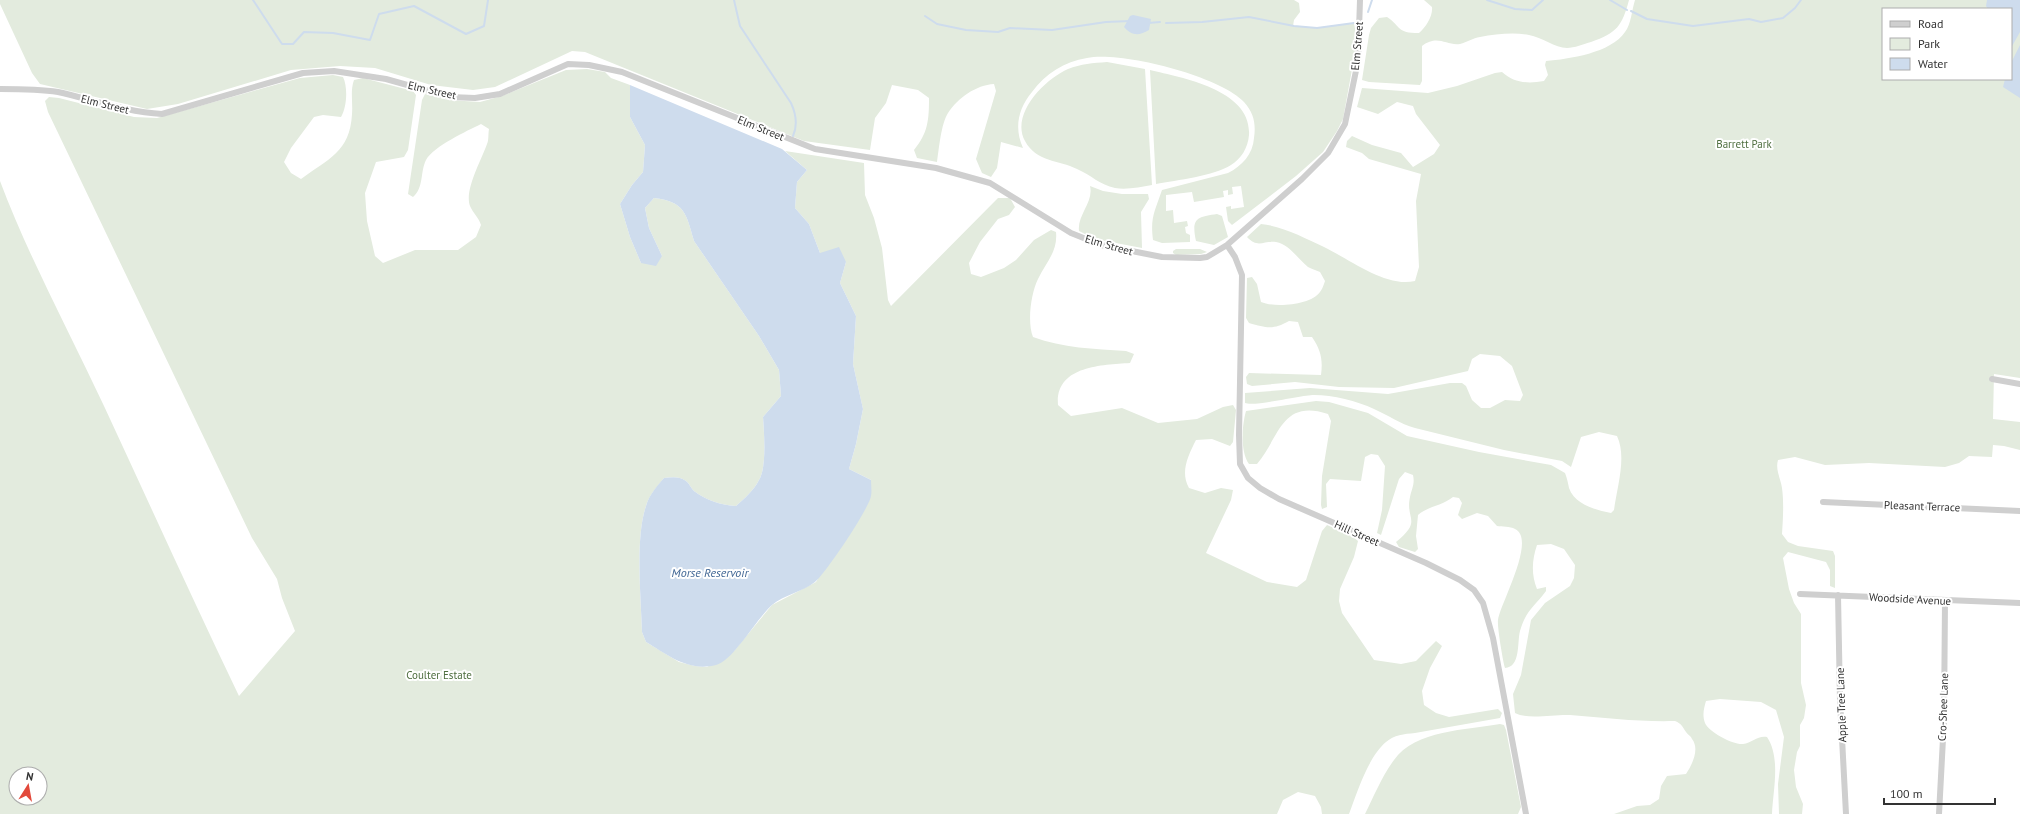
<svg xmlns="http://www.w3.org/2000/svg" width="2020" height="814" viewBox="0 0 2020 814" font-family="'PT Sans',sans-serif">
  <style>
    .green { fill: #e3ebde; fill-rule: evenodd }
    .water { fill: #cedced }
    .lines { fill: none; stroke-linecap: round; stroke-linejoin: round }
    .stream { stroke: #cedced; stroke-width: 2 }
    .minor { stroke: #cfcfcf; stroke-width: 6 }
    .labels { text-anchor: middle; stroke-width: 4; stroke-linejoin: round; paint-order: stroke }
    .street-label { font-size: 11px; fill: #323232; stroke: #fff }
    .park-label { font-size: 11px; fill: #4e6e3f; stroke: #fff }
    .water-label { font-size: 12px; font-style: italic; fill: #406694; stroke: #fff }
  </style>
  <rect width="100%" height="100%" fill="#fff"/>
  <!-- green -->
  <path class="green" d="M0 0H1294L1299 3 1300 12 1294 20 1293 26 1317 28 1354 23 1356 34 1355 53 1343 119 1337 131 1323 152 1296 176 1232 225 1228 221 1226 207 1231 206V209L1244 207 1241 186 1232 187 1233 194 1228 195V190L1223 191 1224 197 1194 202 1192 192 1166 195V211L1173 210 1174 223 1187 221 1188 226 1185 227 1186 233 1190 235V242L1162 243 1153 240C1150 217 1155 211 1162 190L1228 173C1242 166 1253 154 1254 138 1256 124 1254 113 1244 102 1220 76 1121 51 1087 58 1064 62 1046 73 1032 92 1018 109 1014 128 1023 148L1001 142 997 168 991 177 982 173 976 159 996 91 994 84C976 85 958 98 948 113 941 124 939 149 937 162L917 158 914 150C928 133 929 120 929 98L918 90 892 85 886 103 875 118 870 150 804 141 585 52 572 51 495 87 473 90 431 85 375 68 340 66 291 70 178 104 147 109 40 84 32 73 0 4Z
    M1424 0H1629C1622 26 1617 33 1591 42 1584 44 1574 48 1567 48 1555 48 1542 37 1529 35 1514 32 1496 34 1480 37 1473 38 1467 42 1460 44 1446 46 1438 34 1422 46V81L1420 85 1369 82 1362 80 1369 35 1371 28 1379 18 1387 17C1402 27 1396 33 1419 33 1426 27 1433 16 1432 7Z
    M1635 0H2020V378L1994 374 1993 419 2020 422V450L2004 446 1993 445 1992 457 1969 456 1959 463 1945 467 1869 463 1825 465 1795 457 1778 460C1775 470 1781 479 1782 488 1784 503 1783 519 1782 534L1788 542 1798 546 1833 551 1835 556V588L1830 586V570L1826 562 1788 552 1783 558 1789 589 1794 603 1801 614V683L1806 705 1804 718 1800 725V746L1797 752 1794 770 1796 787 1803 804 1802 814H1779L1778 784 1784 737 1776 710 1761 702 1720 699 1706 701C1704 708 1702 715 1705 723 1709 732 1733 745 1743 744 1752 743 1758 735 1767 737 1781 758 1773 790 1772 814H1614L1637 806 1650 805 1659 799 1661 786 1667 776 1686 774C1692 765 1700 749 1692 739 1691 736 1688 735 1686 732 1682 726 1682 724 1675 721 1640 722 1605 718 1570 715 1556 714 1527 720 1515 713L1513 694 1521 675 1531 620 1545 603 1570 586 1574 578 1575 565 1564 549 1551 544 1537 545C1532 560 1531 574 1537 589L1546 587V591C1535 606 1526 610 1520 631 1517 642 1521 667 1505 668 1503 662 1497 626 1498 620 1500 604 1537 539 1515 529 1510 526 1502 527 1497 526L1488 516 1477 513 1462 519 1458 515 1462 503 1459 498 1453 497C1442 506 1428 506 1418 515L1416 536 1418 549 1415 552 1399 547 1396 542C1423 520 1405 520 1410 497 1412 488 1415 484 1413 475L1405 472 1399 479 1381 535 1377 533 1382 510 1385 466 1378 455 1371 454 1365 457 1361 481 1330 479 1326 484 1327 507 1322 509 1321 505 1322 476 1331 421 1328 414C1281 399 1280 437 1257 464H1249C1240 452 1242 425 1246 411L1316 401 1329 402 1368 413 1407 436 1479 452 1551 465 1565 473C1567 478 1568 483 1569 488 1575 505 1596 510 1611 513L1614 510C1617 487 1627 457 1617 436L1599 432 1581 437 1571 467 1562 461 1504 450 1415 428C1400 424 1388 415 1374 409 1357 401 1333 395 1314 395 1301 395 1254 407 1245 403V393L1310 388 1388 394 1450 383H1462L1466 386 1472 400 1481 408H1490L1505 400 1520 401 1523 395 1512 366 1500 356 1480 354 1472 359 1468 371 1394 388 1339 387 1295 382 1252 386 1247 384 1246 377 1249 373 1321 375C1323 360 1321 350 1312 337H1303L1298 322 1289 321C1273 330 1267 328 1249 323L1246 318 1247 278 1252 277 1257 284 1261 302C1275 308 1311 305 1320 292 1322 290 1324 284 1325 281L1320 272C1316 270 1311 269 1308 267 1298 259 1290 245 1276 242 1264 240 1258 249 1247 237L1261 224C1282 226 1305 238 1324 247 1349 259 1386 288 1415 281L1419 267 1416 201 1421 174 1369 159 1362 153 1346 147 1347 141 1352 136 1372 145 1401 153 1413 167 1434 154 1440 145 1416 114 1413 106 1397 102 1378 114 1357 107 1362 88 1428 93 1457 86 1495 73 1502 72C1514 83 1528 84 1544 81L1548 75 1545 65 1546 61C1569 59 1611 53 1625 32 1631 25 1632 9 1635 0ZM1883 9H2011V79H1883Z
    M1107 62 1145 69 1152 185C1140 187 1127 190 1115 188 1100 185 1091 175 1077 169 1059 160 1036 162 1025 141 1010 114 1045 79 1068 69 1081 64 1093 63 1107 62Z
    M587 69 605 72 611 78 630 85V117L645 145 643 172 632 185 620 204 630 237 641 263 662 256 649 228 645 208 654 198C685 202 686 213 694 241L759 336 779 370 781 396 763 417C764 432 767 467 759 480 754 490 745 498 736 506 720 505 706 500 694 491 691 488 689 483 686 481 680 476 671 477 664 478 657 487 649 495 646 506 635 538 641 597 642 632L646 642 679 662 695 666 707 667 734 651 772 605 816 582 871 480 849 469 856 444 863 409 853 364 856 316 840 283 846 262 820 253 809 224 795 208 797 182 807 170 785 151 864 163 865 195 874 218 882 248 888 300 891 306 998 198H1010L1015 207 1009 215 998 219 980 242 969 263 971 274 981 277 1004 268 1016 260 1034 240 1051 230 1056 232C1058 252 1046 262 1038 279 1031 293 1027 322 1033 337 1063 348 1094 349 1126 351L1134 354 1130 363C1101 365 1055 366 1058 405L1071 416 1122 408 1158 423 1197 419 1223 407 1233 405 1236 410 1233 442 1230 446 1212 439 1196 440C1188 456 1180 472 1189 488L1205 493 1221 488 1233 490 1231 500 1206 553 1267 582 1297 587 1306 580 1322 531 1327 525 1352 536 1358 541 1354 557 1340 589 1339 601 1342 613 1374 660 1401 664 1416 661 1436 641 1442 646 1430 668 1422 691 1424 705 1436 713 1449 717 1498 709 1502 713 1500 718 1415 733C1404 734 1394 735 1386 742 1368 757 1357 793 1349 814H1322L1321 807 1315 796 1298 792 1283 800 1277 814H0V181C29 258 69 331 104 406 149 503 193 600 239 696L295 631 282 598 277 579 252 538 48 112 45 101 49 97 59 98 134 117 157 118 300 78 333 75 343 77C348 87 347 107 341 117L323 115 314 117 291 148 284 162 291 173 301 179C328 159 350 152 352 114 353 102 350 91 354 80L363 78 413 91 416 95 408 150 404 157 376 162 365 193 367 221 375 256 383 263 415 250H458L476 237 481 225C479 218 473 213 470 206 464 190 482 159 487 144 489 140 488 134 489 129L481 124C467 131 434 146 426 160 420 172 424 188 413 197L408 194 422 100 425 94 448 100 480 102 502 96 566 70ZM16 774H40V798H16Z
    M1150 70C1183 78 1252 90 1249 135 1248 148 1241 159 1231 165 1214 176 1177 180 1156 184Z
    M1090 186 1103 191 1122 194H1148L1149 199 1141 212 1142 248 1095 239 1079 231C1077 215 1094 202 1090 186Z
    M1217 214 1222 216 1228 237 1214 245 1196 241C1191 218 1197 217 1217 214Z
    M1176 249H1200L1207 252 1201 254 1176 255 1173 253V251Z
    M1500 724 1504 725 1506 730 1521 807 1518 814H1365C1374 796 1382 776 1394 760 1415 730 1467 730 1500 724Z"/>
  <!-- water -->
  <path class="water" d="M1987 0H2020V32L2011 48V9H1988L1986 6Z
    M1133 15 1151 19 1149 30C1139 36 1132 36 1124 27L1130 16Z
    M2020 45V98L2003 87 2005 79H2011V63Z
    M630 85 782 149 807 170 797 182 795 208 809 224 820 253 839 247 846 262 840 283 856 316 853 364 863 409 856 444 849 469 871 480C871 485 872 491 871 496 869 509 825 574 815 582 802 592 784 595 772 605 757 618 733 661 716 665 688 672 668 655 646 642L642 632C641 597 635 538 646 506 649 495 657 486 664 478 671 477 680 476 686 481 689 483 691 488 694 491 706 500 720 505 736 506 745 498 754 490 759 480 767 467 764 432 763 417L781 396 779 370 759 336 694 241C686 213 685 202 654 198L645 208 649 228 662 256 656 266 641 263 630 237 620 204 632 185 643 172 645 145 630 117Z"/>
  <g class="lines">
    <!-- stream -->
    <path class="stream" d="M253 0 282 44H293L304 32 333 33 370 40 379 14 414 6 466 34 484 26 488 0
      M734 0 740 26 791 103C796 114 798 125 793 136
      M1487 0 1515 9 1532 10 1543 0
      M1610 0 1627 10
      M1631 11 1647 19 1693 26 1749 19 1761 22 1783 18 1795 8 1801 0
      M1368 12 1372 0
      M925 16 937 24 966 30 998 32 1010 28 1052 30 1106 22 1130 21
      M1148 23 1160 22
      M1166 23 1202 22 1249 17 1294 26 1317 28 1354 23"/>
    <!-- minor -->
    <path class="minor" d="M0 89C19 89 39 89 58 92 93 100 127 112 162 114L303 73 334 71 386 79 450 97 475 98 500 94 568 64 589 65 622 72 815 149 936 168 990 183 1071 233 1101 245 1162 257 1200 258 1207 257 1227 245 1302 179 1328 153 1345 124 1358 61 1360 0
      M1227 245 1235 257 1242 275 1239 435 1240 464 1248 478 1260 488 1279 499 1426 563 1460 580 1474 590 1483 603 1493 638 1526 814
      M1992 379 2020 384
      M1823 502 2020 511
      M1800 594 2020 603
      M1838 595 1840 700 1846 814
      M1939 814 1944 720 1945 601"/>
  </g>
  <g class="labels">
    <!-- street labels -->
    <g class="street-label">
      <text transform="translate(1357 46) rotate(-85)" y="4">Elm Street</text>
      <text transform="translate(432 90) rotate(13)" y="4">Elm Street</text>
      <text transform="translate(105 104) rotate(14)" y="4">Elm Street</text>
      <text transform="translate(761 128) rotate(22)" y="4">Elm Street</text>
      <text transform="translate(1109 245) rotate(16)" y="4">Elm Street</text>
      <text transform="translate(1922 506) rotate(2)" y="4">Pleasant Terrace</text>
      <text transform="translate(1357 533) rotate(24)" y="4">Hill Street</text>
      <text transform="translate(1910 599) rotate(3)" y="4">Woodside Avenue</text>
      <text transform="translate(1841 705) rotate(-92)" y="4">Apple Tree Lane</text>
      <text transform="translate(1943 707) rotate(-88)" y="4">Cro-Shee Lane</text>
    </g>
    <!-- park labels -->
    <g class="park-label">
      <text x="1744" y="148">Barrett Park</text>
      <text x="439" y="679">Coulter Estate</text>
    </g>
    <!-- water labels -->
    <g class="water-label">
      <text x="710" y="577">Morse Reservoir</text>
    </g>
  </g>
  <!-- legend -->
  <rect x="1882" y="8" width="130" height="72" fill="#ffffff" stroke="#adadad"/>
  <rect x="1890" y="21" width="20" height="6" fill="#cfcfcf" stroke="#adadad"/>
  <text x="1918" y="28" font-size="12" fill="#323232">Road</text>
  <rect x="1890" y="38" width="20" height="12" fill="#e3ebde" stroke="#adadad"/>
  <text x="1918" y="48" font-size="12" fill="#323232">Park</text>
  <rect x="1890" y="58" width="20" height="12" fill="#cedced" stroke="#adadad"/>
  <text x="1918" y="68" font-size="12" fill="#323232">Water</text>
  <!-- north arrow -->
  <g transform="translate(28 786) rotate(11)"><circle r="19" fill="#ffffff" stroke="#adadad"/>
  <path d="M0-3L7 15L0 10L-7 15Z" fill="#e2493b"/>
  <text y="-6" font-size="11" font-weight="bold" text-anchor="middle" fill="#323232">N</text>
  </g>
  <!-- scale -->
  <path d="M1884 798v6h111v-6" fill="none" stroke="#323232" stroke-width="2"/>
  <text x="1890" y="798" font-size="12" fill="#323232" stroke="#ffffff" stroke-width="3" paint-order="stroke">100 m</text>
</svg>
